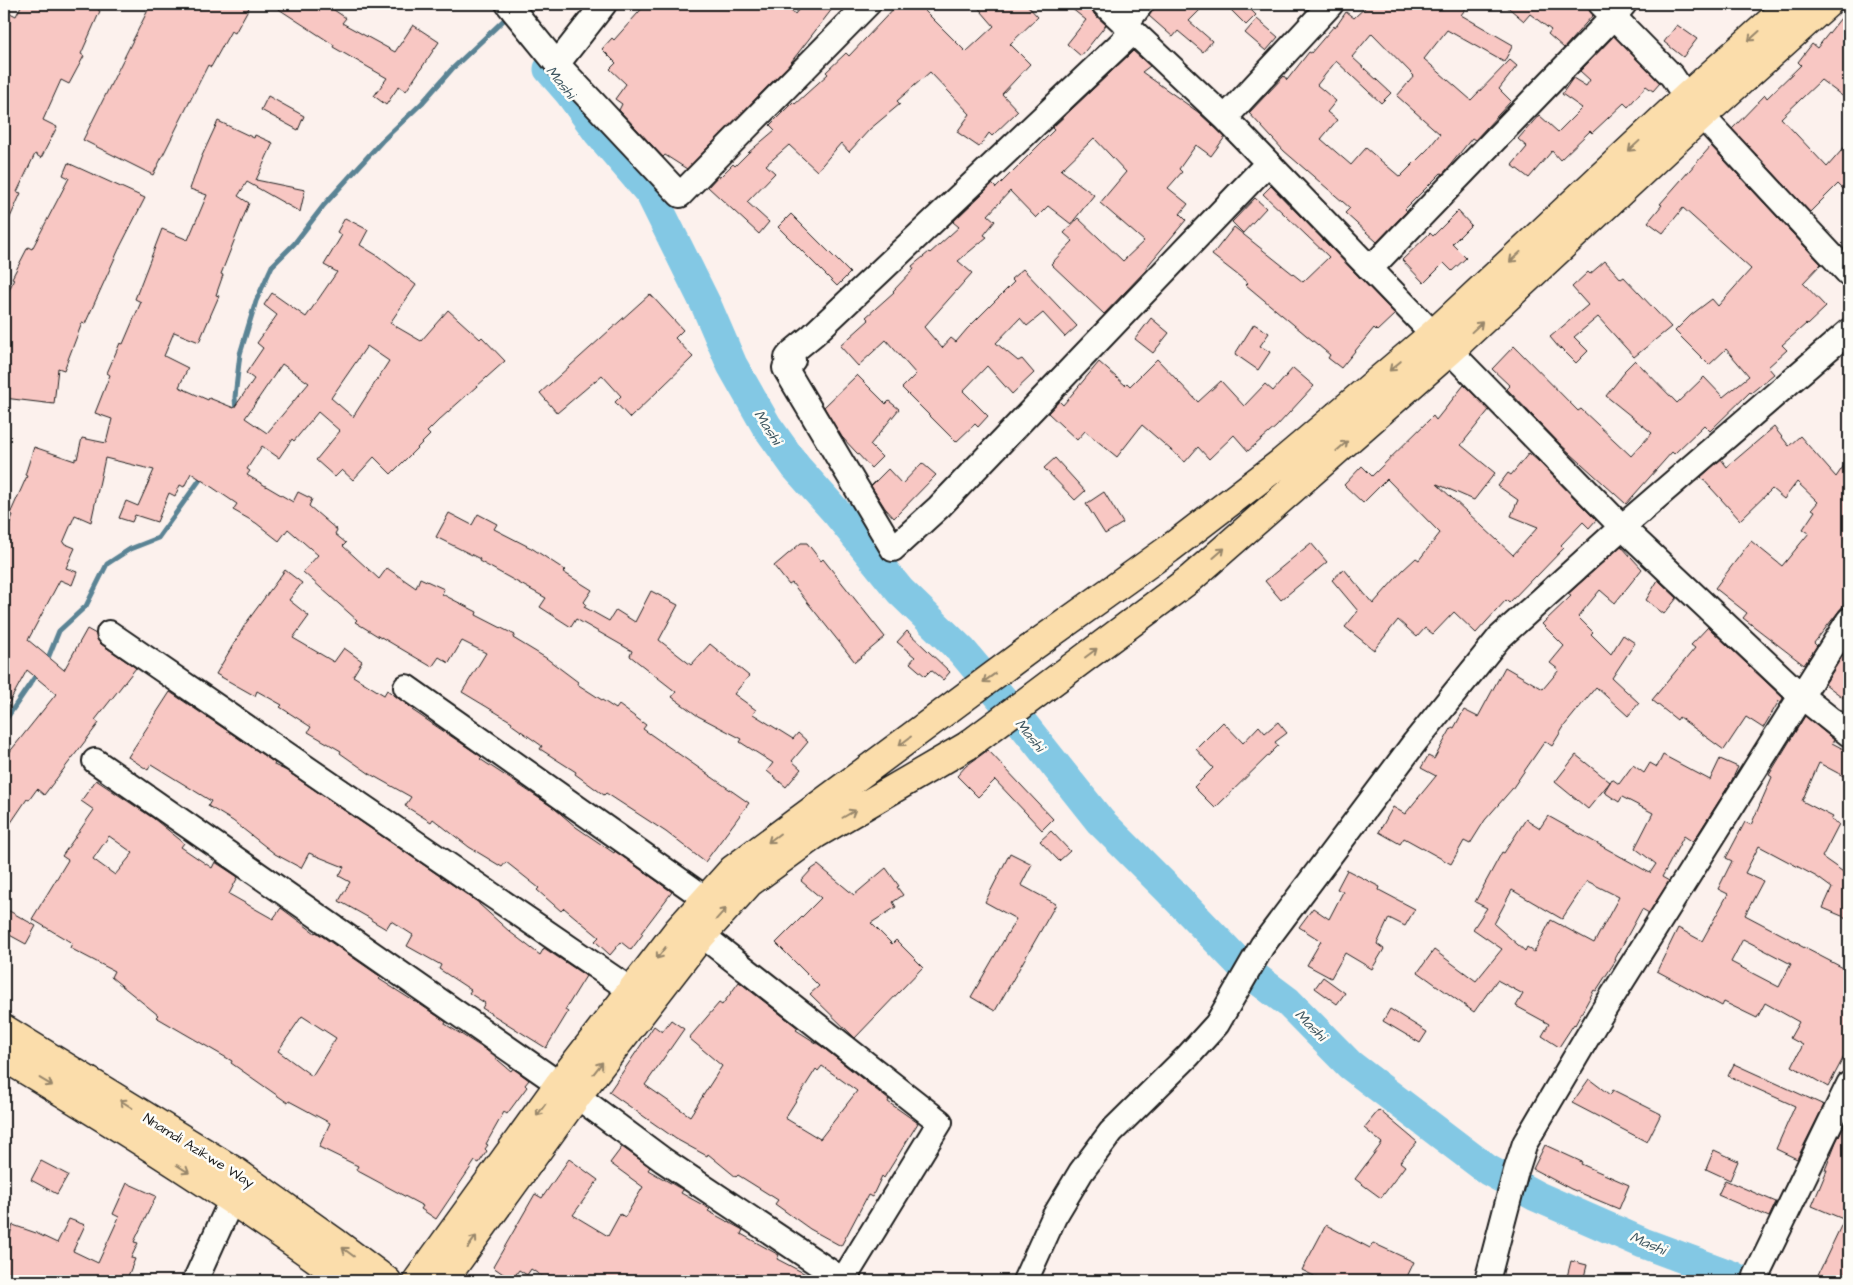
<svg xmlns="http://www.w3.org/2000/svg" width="1853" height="1285" viewBox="0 0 1853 1285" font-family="'Architects Daughter',sans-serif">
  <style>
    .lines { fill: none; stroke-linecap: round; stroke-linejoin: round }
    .stream { stroke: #5a8394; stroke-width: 5 }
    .river { stroke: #83c8e4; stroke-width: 31 }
    .building { fill: #f8c7c3; stroke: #1c1c1c; fill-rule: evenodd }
    .minor-casing { stroke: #1c1c1c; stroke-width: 28 }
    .major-casing { stroke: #1c1c1c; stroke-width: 31 }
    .highway-casing { stroke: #1c1c1c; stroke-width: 31 }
    .minor { stroke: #fdfcf7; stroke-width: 24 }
    .major { stroke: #fbddab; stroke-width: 28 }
    .highway { stroke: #fbddab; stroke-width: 28 }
    .oneway { stroke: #97866b }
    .labels { text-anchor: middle; stroke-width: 5; stroke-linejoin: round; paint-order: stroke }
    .street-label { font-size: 14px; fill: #1c1c1c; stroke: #fdfcf7 }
    .water-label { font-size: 15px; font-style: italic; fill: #405862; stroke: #fdfcf7 }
  </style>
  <rect width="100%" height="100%" fill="#fcf1ed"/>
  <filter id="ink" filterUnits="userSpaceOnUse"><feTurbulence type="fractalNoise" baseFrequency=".02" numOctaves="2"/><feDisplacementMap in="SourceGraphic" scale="10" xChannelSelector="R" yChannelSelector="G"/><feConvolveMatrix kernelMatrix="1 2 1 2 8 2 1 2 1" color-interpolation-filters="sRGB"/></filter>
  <g filter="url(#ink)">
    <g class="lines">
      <!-- stream -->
      <path class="stream" d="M236 412 235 397 240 354 256 301 272 266 294 244 324 205 382 141 422 103 452 69 507 17
        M46 663 59 631 86 606 107 564 130 549 158 538 204 474
        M4 722 39 671"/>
      <!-- river -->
      <path class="river" d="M549 69 569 92 598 132 651 194 707 307 732 365 766 425 796 467 838 514 900 591 962 651 1018 718 1100 821 1169 890 1248 972 1288 1002 1350 1065 1488 1170 1536 1196 1643 1243 1732 1276 1741 1281"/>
    </g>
    <!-- building -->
    <path class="building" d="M22 4H101L98 10 100 11 81 54 84 56 69 84 61 80 43 120 57 127 41 158 35 154 17 192 21 193 4 231V26L10 13 16 16Z
      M151 4H251L235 33 231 31 211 67 208 65 153 175 83 140Z
      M271 4H325L346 18 342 23 395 52 413 25 439 42 406 91 399 86 386 105 374 96 387 78 333 47 334 45Z
      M646 4H781L795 14 803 4H836L788 66 687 169 665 155 663 157 619 110 622 104 615 99 626 84 610 69 616 63 602 49 612 38 614 40Z
      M898 4H918L966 52 994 26 975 4H1026L1038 17 1010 44 1030 64 1002 94 1018 111 992 136 989 133 979 147 957 132 970 114 930 72 897 101 900 104 870 129 849 152 841 143 817 171 789 145 766 165 775 173 747 202 769 222 759 234 708 187 718 176 720 177 733 164 735 166 749 152 775 130 770 125 793 102 795 104 828 74 826 72 846 53 849 56Z
      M1066 4H1091L1094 14 1106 25 1081 56 1067 44 1086 20Z
      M1154 4H1206L1189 21 1212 41 1203 52 1178 31 1173 37 1149 16Z
      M1225 4H1245L1256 15 1246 25Z
      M1369 4H1469L1461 15 1513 45 1504 62 1447 30 1424 59 1471 100 1510 60 1517 66 1499 89 1511 101 1475 140 1472 138 1447 169 1443 174 1441 173 1405 209 1407 211 1377 242 1345 213 1350 208 1284 151 1249 113 1284 76 1287 80 1309 52 1311 53 1334 26 1335 28 1346 12 1354 18ZM1372 33 1414 76 1397 96 1440 134 1428 149 1400 177 1366 148 1351 165 1321 139 1337 120 1327 112 1336 101 1317 85 1336 61 1381 103 1391 93 1352 57Z
      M1504 4H1588V8L1593 15 1564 48 1548 34 1551 30 1530 14 1524 21Z
      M1849 8V101L1821 80 1781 118 1827 167 1849 142V195L1838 184 1810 212 1732 129 1765 95 1767 98 1801 65 1798 62 1812 44 1817 48Z
      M1257 19 1278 37 1266 51 1245 33Z
      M1677 25 1697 39 1683 57 1664 42Z
      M1614 36 1660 83 1653 91 1646 86 1628 107 1624 103 1592 133 1590 131 1560 160 1552 151 1529 178 1512 165 1527 147 1518 139 1539 115 1558 132 1582 108 1562 94 1573 78 1586 86 1590 80 1580 71Z
      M1133 51 1150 66 1142 72 1198 112 1225 137 1211 156 1196 145 1179 169 1182 172 1168 188 1188 204 1180 214 1186 220 1145 269 1146 270 1104 314 1051 264 1073 241 1064 233 1078 218 1123 261 1144 241 1100 203 1126 172 1094 138 1061 170 1094 195 1071 224 1048 206 1036 218 1010 191 988 215 995 221 984 235 987 237 958 261 972 273 924 327 942 348 951 338 956 342 967 329 1014 282 1011 279 1023 269 1077 326 1065 337 1043 313 1027 326 1020 318 996 343 1018 361 1022 359 1034 373 1012 394 987 366 963 391 988 416 978 427 975 424 956 442 902 388 916 374 886 340 858 366 840 346 869 320 866 317 894 292 893 291 914 269 912 266 929 252 930 253 959 227 953 222 992 184 996 188 1054 130 1052 128Z
      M268 96 304 116 298 130 261 110Z
      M218 121 254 138 255 135 273 143 256 180 305 190 300 212 247 182 238 196 249 203 221 274 223 275 216 295 219 296 199 342 174 332 164 356 188 368 179 387 208 400 209 398 234 408 254 379 246 373 263 348 257 343 277 315 264 305 272 293 306 317 337 272 324 265 342 235 337 232 345 218 368 230 360 245 378 256 416 285 390 323 421 341 448 310 480 339 482 337 505 361 439 420 427 432 430 435 391 474 374 457 353 480 342 470 335 477 316 460 340 431 318 412 294 441 292 439 279 458 262 446 247 469 250 471 247 475 293 502 298 492 312 499 309 506 337 530 335 534 346 543 343 546 379 579 387 568 416 588 420 578 444 589 442 594 477 612 476 615 515 635 513 638 546 658 578 682 577 684 616 709 619 705 646 725 643 729 749 803 705 862 666 832 606 793 604 795 575 774 576 772 540 749 542 746 511 724 512 722 462 692 486 653 462 641 449 663 439 657 432 667 381 637V638L355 622 357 620 303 572 318 555 288 529 279 541 256 523 233 510 237 504 191 473 184 487 180 485 175 496 169 493 157 522 135 515 132 522 119 518 126 501 138 506 154 470 105 458 91 522 75 515 63 543 75 548 66 568 77 572 72 585 60 580 28 640 64 670 87 629 96 634 97 639 101 644 136 668 95 720 99 723 44 795 37 789 29 800 27 799 4 833V759L56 694 27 670 4 712V537L13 515 10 514 27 476 25 475 34 447 75 461V458L77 459 82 438 106 443 112 419 95 413 110 375 107 373 120 343 123 344 141 302 135 299 162 229 188 240 207 195 190 189 201 158ZM367 346 389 361 353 417 331 398ZM282 364 309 383 267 433 245 418Z
      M1711 146 1821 264 1803 283 1826 307 1807 325 1806 324 1782 345 1787 350 1768 367 1774 374 1751 393 1750 392 1710 431 1704 425 1674 454 1672 452 1626 504 1560 444 1507 389 1510 386 1492 369 1514 346 1578 411 1581 409 1631 456 1652 433 1606 396 1625 372 1624 371 1635 360 1677 403 1704 377 1723 397 1749 376 1726 349 1709 365 1675 331 1691 315 1712 299 1718 306 1751 269 1683 208 1663 233 1648 222 1662 205 1660 204Z
      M68 163 145 198 119 249 85 324 82 323 64 370 58 368 54 404 4 398V302L14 279 12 278 28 247 32 249 69 178 63 175Z
      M1271 186 1395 314 1377 331 1374 328 1341 368 1328 358 1330 355 1246 285 1248 283 1212 255 1234 227 1303 282 1329 257 1263 194Z
      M1255 198 1266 208 1243 233 1232 222Z
      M1458 211 1471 225 1452 244 1466 258 1452 271 1444 263 1424 283 1402 260 1430 233 1433 236Z
      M791 214 850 273 837 286 778 227Z
      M1605 261 1621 279 1624 277 1671 327 1634 357 1598 317 1574 337 1588 351 1576 363 1561 348 1560 349 1550 337 1588 305 1572 287 1588 272 1590 274Z
      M650 294 683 330 675 338 693 357 630 418 615 402 621 396 602 375 557 413 540 393Z
      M1151 318 1169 333 1153 353 1135 339Z
      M1254 324 1269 333 1260 346 1270 352 1258 370 1235 354Z
      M1157 359 1198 402 1221 381 1244 406 1265 384 1273 391 1293 368 1314 386 1276 427 1248 451 1234 435 1209 459 1198 447 1185 462 1142 425 1117 457 1085 431 1077 440 1048 413 1059 401 1063 405 1099 362 1125 385 1127 383 1130 386Z
      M857 375 886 404 889 401 899 409 870 445 882 457 871 468 841 436 824 407Z
      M1464 385 1489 410 1461 445 1495 473 1474 500 1437 484 1513 555 1538 527 1511 516 1518 500 1498 486 1508 473 1511 475 1529 453 1538 461 1596 520 1589 528 1583 522 1561 545 1564 548 1536 577 1535 576 1509 603 1506 600 1476 633 1454 612 1433 634 1425 628 1417 637 1398 620 1374 650 1345 627 1358 611 1332 580 1344 569 1373 604 1402 571 1416 558 1419 560 1440 533 1387 479 1363 503 1344 485 1362 466 1372 476 1433 416 1436 420Z
      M1774 427 1789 446 1800 436 1836 477 1849 458V598L1814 643 1817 646 1804 665 1743 618 1747 613 1715 588 1751 541 1782 566 1809 533 1803 529 1815 511 1812 509 1818 502 1797 482 1784 499 1772 489 1740 520 1701 477 1721 459 1727 467Z
      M1055 458 1085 491 1075 500 1044 468Z
      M922 463 936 475 894 518 885 508 871 486 888 469 902 484Z
      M1104 492 1123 523 1105 534 1086 504Z
      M449 513 472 525 478 514 497 524 494 529 533 549 565 570 563 572 592 590 584 602 586 604 584 607 609 621 616 610 635 622 651 591 678 605 659 640 691 665 710 644 749 676 734 694 756 710 753 714 793 739 798 733 808 742 792 761 801 769 786 787 767 771 773 763 740 742 742 739 698 716 672 697 676 692 630 656 632 651 576 619 571 627 540 607 546 598 479 561 480 559 436 537Z
      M801 543H807L821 561 823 559 885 637 855 662 792 583 789 585 774 566Z
      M1311 543 1327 562 1281 600 1265 581Z
      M1621 546 1642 569 1615 603 1600 590 1578 617 1593 632 1591 634 1611 654 1623 635 1635 643 1612 678 1639 703 1628 716 1596 687 1565 725 1552 746 1545 741 1512 789 1485 820 1470 844 1464 841 1451 864 1404 838 1400 844 1379 832 1393 807 1405 814 1436 776 1421 768 1428 756 1434 759 1452 727 1454 728 1464 710 1478 717 1505 667 1543 689 1559 670 1550 663 1564 646 1542 624 1571 596 1568 594Z
      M285 570 302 583 289 600 309 616 293 638 334 662 344 648 362 661 353 676 384 695 387 690 413 709 412 710 482 757 480 759 554 808 576 827 614 853 615 851 672 892 641 933 643 934 631 950 621 942 610 955 595 941 599 937 564 908 561 911 537 890 539 888 506 862 502 867 469 847 433 819 431 822 405 806 411 797 370 774 340 753 341 751 308 732 311 727 280 707 282 705 257 691 255 696 216 674 246 623Z
      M1658 580 1677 598 1664 614 1646 600Z
      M1708 627 1783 698 1781 702 1779 701 1763 728 1746 717 1724 750 1679 717 1677 720 1652 700 1695 648 1691 645Z
      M907 631 950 672 943 680 931 670 925 676 910 663 915 657 897 642Z
      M1849 645V702L1825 684Z
      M170 692 275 763 274 765 287 771 479 903V904L510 932 540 955 544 948 586 976 565 1010 568 1012 546 1048 482 1008 485 1003 469 993 471 990 439 969 441 965 407 946 413 935 391 921 386 929 371 920V919L339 901 350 882 339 876 344 867 309 853 301 868 275 854 233 821 208 806 211 801 151 764 148 770 128 757Z
      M1805 716 1834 740 1832 743 1849 752V779L1819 763 1802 801 1833 817 1831 820 1839 824 1822 857 1849 876V919L1823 908 1832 888 1817 877 1759 846 1745 873 1763 881 1745 915 1800 944 1799 945 1849 971V1047L1828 1087 1792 1066 1803 1045 1790 1038 1799 1022 1765 1003 1757 1018 1724 1002 1722 1006 1657 971 1678 928 1702 941 1728 894 1718 889 1732 861 1726 858 1745 822 1751 825 1772 777 1769 775ZM1743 939 1791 964 1779 987 1731 962Z
      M1223 722 1243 743 1259 726 1265 733 1278 722 1287 733 1275 742 1278 746 1215 808 1194 787 1213 768 1196 749Z
      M988 750 1053 819 1042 830 995 780 978 797 957 776 966 766Z
      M1576 755 1610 782 1588 809 1555 782Z
      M1663 755 1710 780 1720 759 1738 767 1731 782 1693 842 1684 836 1662 877 1669 881 1649 913 1642 909 1615 959 1616 960 1596 991 1594 990 1575 1025 1574 1024 1559 1047 1542 1036 1549 1024 1516 1006 1523 994 1497 980 1474 1012 1418 972 1434 950 1476 981 1502 949 1473 929 1487 908 1475 902 1502 852 1504 853 1526 819 1540 828 1548 816 1650 873 1656 864 1635 848 1653 813 1622 797 1619 802 1604 792 1612 779 1619 784 1633 765 1644 773 1650 763 1657 767ZM1587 881 1619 897 1594 943 1551 920 1534 952 1527 947 1525 951 1494 924 1512 890 1562 919Z
      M96 780 153 818 184 843 181 847 212 868 215 862 238 877 229 894 273 919 281 908 315 933 316 932 381 977 379 979 415 1002V1001L446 1022 445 1024 486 1050 511 1071 513 1068 529 1080 525 1085 527 1087 507 1114 504 1112 486 1144 488 1145 485 1149 487 1151 479 1163 475 1161 436 1219 421 1209 423 1206 356 1170 358 1166 319 1147 330 1123 289 1101 288 1103 231 1063 232 1061 156 1017 158 1015 111 977 114 971 70 948 72 943 32 919 68 860 62 856 94 810 81 801ZM109 836 133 853 115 875 93 859ZM302 1016 336 1038 312 1076 278 1051Z
      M1051 831 1070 851 1059 861 1040 841Z
      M1010 853 1032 864 1021 885 1056 904 995 1011 971 997 1016 919 985 902Z
      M818 865 854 895 886 868 899 886 897 887 903 895 893 902 896 907 871 923 892 944 896 940 923 967 855 1038 810 994 819 986 776 943 821 898 801 881 812 869Z
      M1347 870 1380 887 1379 890 1415 909 1405 926 1389 918 1377 944 1384 949 1372 969 1345 953 1331 978 1307 965 1321 941 1299 927 1313 908 1329 919 1343 892 1337 889Z
      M4 908 36 926 26 944 4 932Z
      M1323 977 1345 993 1337 1004 1315 988Z
      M739 982 798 1028 796 1030 821 1046 889 1100 888 1102 918 1123 884 1178 882 1176 872 1197 868 1195 841 1246 810 1229 775 1204 778 1200 738 1175 736 1177 708 1154 707 1156 676 1139 609 1092 654 1026 662 1032 671 1020 684 1029 645 1085 690 1116 722 1066 689 1038 719 1003 722 1005ZM822 1066 857 1091 820 1139 785 1118 816 1069 818 1071Z
      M1390 1009 1427 1032 1420 1043 1383 1021Z
      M1734 1064 1824 1105 1797 1159 1776 1149 1795 1106 1728 1076Z
      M1589 1079 1610 1095 1613 1090 1661 1114 1647 1142 1572 1103Z
      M1379 1110 1417 1142 1400 1162 1405 1166 1381 1198 1355 1179 1382 1143 1364 1128Z
      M1849 1115V1204L1843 1219 1812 1206 1827 1170H1825L1836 1142Z
      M1545 1145 1582 1162 1581 1164 1629 1185 1619 1209 1571 1189 1533 1169Z
      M622 1147 650 1167 648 1170 683 1190 681 1193 710 1209 708 1211 743 1230 741 1234 779 1255 777 1259 819 1281H754L738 1273 733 1281H549L531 1269 527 1275 519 1270 512 1280 493 1267 535 1194 542 1198 569 1159 598 1180 573 1215 608 1236 620 1214 625 1217 643 1187 610 1163Z
      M1714 1150 1738 1161 1730 1180 1706 1169Z
      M41 1161 68 1175 57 1194 31 1180Z
      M1725 1180 1776 1202 1769 1217 1718 1195Z
      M127 1183 156 1196 134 1242 138 1243 131 1258 135 1259 126 1281H55L45 1277 43 1281H4V1253L13 1225 36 1233 57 1243 69 1219 85 1225 73 1251 98 1263 119 1217 113 1214Z
      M1849 1209V1276L1847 1281H1815Z
      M1326 1225 1370 1248 1373 1243 1414 1262 1405 1281H1324L1302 1270Z
      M1571 1261 1587 1265 1583 1281H1566Z"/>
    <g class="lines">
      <!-- minor casing -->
      <g class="minor-casing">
        <path id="minor" d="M508 4 557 64 680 195 868 4
          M1104 4 1225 118 1433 334
          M1601 4 1672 76 1686 97
          M1125 25 1141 4
          M1133 32 813 335 791 353 787 358 793 360 785 368 893 549 939 507 1268 163
          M557 64 604 4
          M1702 116 1849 274
          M1225 118 1331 4
          M1370 269 1614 16 1624 4
          M1450 351 1622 527 1800 695 1849 734
          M109 633 632 991
          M406 687 706 899
          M95 761 559 1084
          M702 935 940 1122 843 1280
          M577 1096 663 1160 844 1281
          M1756 1276 1849 1084
          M195 1281 232 1199
          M1025 1281 1054 1217 1081 1172 1111 1132 1188 1056 1217 1024 1262 946 1415 742 1499 638 1622 527 1849 331
          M1487 1281 1516 1171 1525 1143 1598 1019 1849 620"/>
      </g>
      <!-- major casing -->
      <g class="major-casing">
        <path id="major" d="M417 1281 559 1084 678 930 732 870 1028 650 1169 549 1282 462 1433 334 1686 97 1790 4
          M443 1281 577 1096 702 935 749 883 816 834 967 746 1190 579 1450 351 1702 116 1827 4"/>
      </g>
      <!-- highway casing -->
      <g class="highway-casing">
        <path id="highway" d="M4 1029 236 1172 336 1243 387 1281
          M4 1057C121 1127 237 1200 347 1281"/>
      </g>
      <!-- minor -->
      <use href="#minor" class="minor"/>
      <!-- major -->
      <use href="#major" class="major"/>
      <!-- highway -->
      <use href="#highway" class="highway"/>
    </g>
    <!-- one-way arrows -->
    <defs><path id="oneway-shaft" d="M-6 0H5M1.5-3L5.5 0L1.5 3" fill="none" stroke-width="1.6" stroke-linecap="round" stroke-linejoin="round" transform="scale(1.25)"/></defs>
    <g class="oneway">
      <use href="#oneway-shaft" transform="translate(1754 36) rotate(138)"/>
      <use href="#oneway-shaft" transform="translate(1634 146) rotate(137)"/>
      <use href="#oneway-shaft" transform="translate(1515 257) rotate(137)"/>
      <use href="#oneway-shaft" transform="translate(1477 327) rotate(-43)"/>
      <use href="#oneway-shaft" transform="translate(1395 366) rotate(140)"/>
      <use href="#oneway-shaft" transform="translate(1342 446) rotate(-41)"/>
      <use href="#oneway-shaft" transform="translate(1219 553) rotate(-41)"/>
      <use href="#oneway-shaft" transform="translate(1091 653) rotate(-37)"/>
      <use href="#oneway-shaft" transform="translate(989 678) rotate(144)"/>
      <use href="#oneway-shaft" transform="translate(905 741) rotate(143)"/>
      <use href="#oneway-shaft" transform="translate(849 814) rotate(-30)"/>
      <use href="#oneway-shaft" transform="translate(774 838) rotate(143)"/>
      <use href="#oneway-shaft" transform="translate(721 914) rotate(-48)"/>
      <use href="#oneway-shaft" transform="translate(661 953) rotate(127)"/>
      <use href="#oneway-shaft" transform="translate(598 1068) rotate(-52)"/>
      <use href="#oneway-shaft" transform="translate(46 1082) rotate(31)"/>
      <use href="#oneway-shaft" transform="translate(126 1104) rotate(-148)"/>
      <use href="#oneway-shaft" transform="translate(541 1110) rotate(126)"/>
      <use href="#oneway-shaft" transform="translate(183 1169) rotate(32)"/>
      <use href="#oneway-shaft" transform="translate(472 1242) rotate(-54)"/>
      <use href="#oneway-shaft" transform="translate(348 1252) rotate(-143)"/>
    </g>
  </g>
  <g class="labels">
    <!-- street labels -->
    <g class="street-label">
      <text transform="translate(199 1150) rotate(32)" y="5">Nnamdi Azikwe Way</text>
    </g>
    <!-- water labels -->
    <g class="water-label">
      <text transform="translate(561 82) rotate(51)" y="5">Mashi</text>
      <text transform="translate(768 427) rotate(57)" y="5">Mashi</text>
      <text transform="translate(1030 735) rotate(51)" y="5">Mashi</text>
      <text transform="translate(1311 1025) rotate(45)" y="5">Mashi</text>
      <text transform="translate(1648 1243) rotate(23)" y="5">Mashi</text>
    </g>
  </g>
  <!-- margin -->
  <rect width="1853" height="1285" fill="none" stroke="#fdfcf7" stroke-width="20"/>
  <rect x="10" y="10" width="1833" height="1265" fill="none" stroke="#1c1c1c" stroke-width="2" filter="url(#ink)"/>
</svg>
